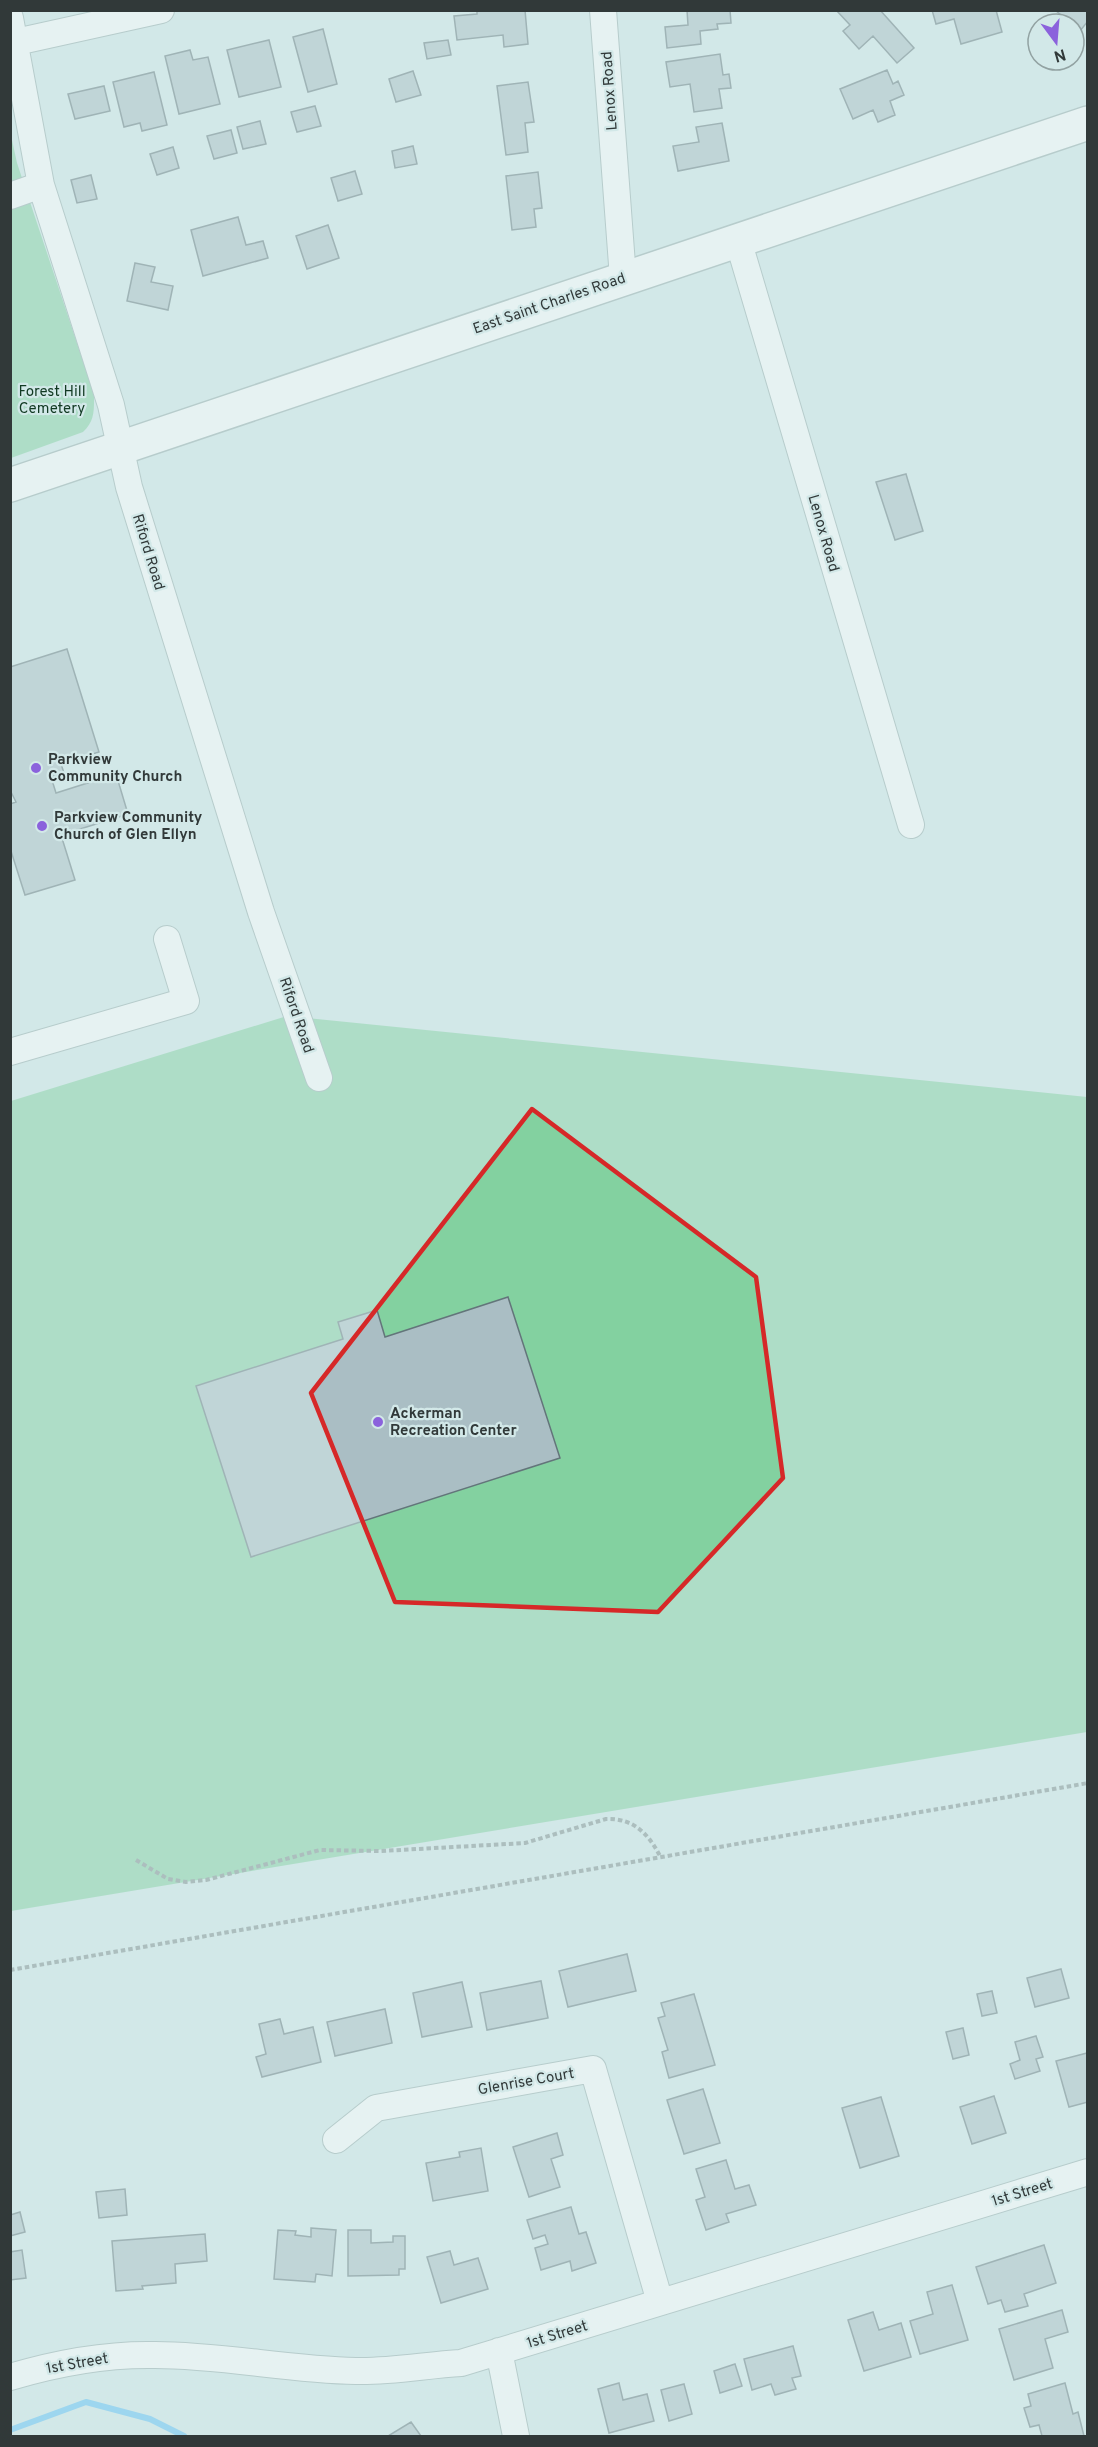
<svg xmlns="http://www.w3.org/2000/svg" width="1098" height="2447" viewBox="0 0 1098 2447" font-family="Overpass,sans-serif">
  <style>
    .green { fill: #83d1a0 }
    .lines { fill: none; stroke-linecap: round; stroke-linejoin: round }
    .stream { stroke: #5dc0f8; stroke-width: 6 }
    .building { fill: #aabec4; stroke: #63757a; stroke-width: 1.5 }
    .minor-casing { stroke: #97acab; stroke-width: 28 }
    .major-casing { stroke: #97acab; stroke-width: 36 }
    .path { stroke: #7e8c8c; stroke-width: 4; stroke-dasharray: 4.5 3; stroke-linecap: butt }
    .minor { stroke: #fff; stroke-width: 26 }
    .major { stroke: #fff; stroke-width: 33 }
    .marked { fill: none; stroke: #d62828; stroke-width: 4.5; stroke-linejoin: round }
    .poi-dot { fill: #8b62dc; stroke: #d2e8e8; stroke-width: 2 }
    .labels { text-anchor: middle; stroke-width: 4.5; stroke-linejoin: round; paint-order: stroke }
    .street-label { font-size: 15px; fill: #313939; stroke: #d2e8e8 }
    .park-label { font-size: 15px; fill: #123a23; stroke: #d2e8e8 }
    .poi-label { font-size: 15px; font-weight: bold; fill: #313939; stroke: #d2e8e8; text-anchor: start }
  </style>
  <rect width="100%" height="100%" fill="#d2e8e8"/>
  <!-- green -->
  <path class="green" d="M10 131 17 163 94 394C94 410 95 421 83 432L11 458Z
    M287 1016 1087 1097V1732L11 1911V1101Z"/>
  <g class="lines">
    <!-- stream -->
    <path class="stream" d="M10 2430 86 2402 150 2419 184 2436"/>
  </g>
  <!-- building -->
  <path class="building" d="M477 10H525L528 44 504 47 503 35 457 40 454 16 477 14Z
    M687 10H730L731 23 717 24 718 29 700 31 701 44 667 48 665 27 688 25Z
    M836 10H880L914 48 897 63 873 36 859 49 843 31 850 25Z
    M932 10H996L1002 32 961 44 954 19 936 24Z
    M1055 10H1088V21L1080 31Z
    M323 29 337 84 308 92 293 37Z
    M269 40 281 87 239 97 227 50Z
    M448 40 451 55 427 59 424 43Z
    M190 50 193 60 208 57 220 104 179 114 165 56Z
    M720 54 723 75 729 74 731 88 719 89 722 108 694 112 690 84 670 87 666 62Z
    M887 70 893 84 898 81 904 95 890 101 895 115 878 122 873 110 853 119 840 89Z
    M413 71 421 95 396 102 389 79Z
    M154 72 167 125 142 131 140 123 124 127 113 82Z
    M528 82 534 122 525 123 528 152 506 155 497 86Z
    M104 86 110 111 75 119 68 94Z
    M315 106 321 126 297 132 291 112Z
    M260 121 266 144 243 149 237 127Z
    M722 123 729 161 678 171 673 146 699 142 696 127Z
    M231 130 237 153 214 159 207 136Z
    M413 146 417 164 395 168 392 151Z
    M173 147 179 168 157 175 150 154Z
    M355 171 362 194 338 201 331 178Z
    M538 172 542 208 534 209 536 227 512 230 506 176Z
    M91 175 97 199 77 203 71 180Z
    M238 217 246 245 263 241 268 258 203 276 191 230Z
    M328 225 339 258 307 269 296 236Z
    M135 263 155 267 151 282 173 286 168 310 127 301Z
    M906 474 923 531 895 540 876 482Z
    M67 649 99 752 61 764 64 773 51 777 56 793 116 774 128 814 61 835 75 880 25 895 10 848V804L16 802 10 790V667Z
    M508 1297 560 1458 251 1557 196 1386 343 1339 338 1322 377 1310 385 1337Z
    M627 1954 636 1991 568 2007 559 1971Z
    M1061 1969 1069 1998 1035 2007 1027 1978Z
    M541 1981 548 2018 487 2030 480 1993Z
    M462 1982 472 2027 422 2037 413 1993Z
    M992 1991 997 2013 982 2016 977 1994Z
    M694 1994 715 2065 669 2078 662 2052 668 2050 658 2018 665 2016 661 2003Z
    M385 2009 392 2043 335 2056 327 2022Z
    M280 2019 284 2034 313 2027 321 2062 262 2077 256 2057 266 2054 259 2024Z
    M963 2028 969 2055 953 2059 946 2032Z
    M1036 2036 1043 2057 1036 2059 1040 2071 1015 2079 1010 2064 1020 2060 1015 2042Z
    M1087 2053 1088 2102 1069 2107 1056 2061Z
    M703 2089 720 2143 684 2154 667 2100Z
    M994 2096 1006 2133 972 2144 960 2107Z
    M881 2097 899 2156 860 2168 842 2108Z
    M557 2133 563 2155 551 2159 560 2187 529 2197 513 2147Z
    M481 2148 488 2191 433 2201 426 2163 460 2157 459 2152Z
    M726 2160 735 2189 749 2185 756 2205 726 2214 729 2222 706 2230 696 2200 705 2197 696 2169Z
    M125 2189 127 2215 99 2218 96 2192Z
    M571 2207 579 2234 586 2232 596 2263 572 2271 570 2261 541 2270 535 2248 548 2244 545 2235 533 2239 527 2220Z
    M20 2212 25 2232 10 2236V2215Z
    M311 2228 336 2230 332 2276 316 2274 315 2282 274 2279 278 2230 296 2231 295 2235 311 2237Z
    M348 2230H371V2243L393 2242V2236H405V2269H399V2275L348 2276Z
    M205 2234 207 2261 175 2264 176 2283 142 2286 143 2289 116 2291 112 2241Z
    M1044 2245 1056 2283 1024 2294 1028 2306 1005 2312 1001 2300 988 2304 976 2267Z
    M22 2250 26 2278 10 2280V2252Z
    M450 2251 454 2265 478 2258 488 2289 441 2303 427 2257Z
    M952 2285 968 2340 920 2354 910 2321 933 2314 927 2292Z
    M1062 2310 1068 2332 1045 2339 1053 2368 1014 2380 999 2329Z
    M873 2312 879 2330 901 2323 911 2357 864 2371 848 2320Z
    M793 2346 801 2376 792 2378 796 2389 775 2395 771 2384 752 2390 744 2359Z
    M735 2364 742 2386 720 2393 714 2371Z
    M619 2383 623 2400 647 2394 654 2421 609 2433 598 2389Z
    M1065 2383 1073 2414 1078 2412 1084 2436H1042L1039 2425 1030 2427 1024 2408 1031 2406 1028 2394Z
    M684 2384 692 2414 669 2421 661 2390Z
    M411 2422 421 2436H388Z"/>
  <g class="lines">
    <!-- minor casing -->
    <g class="minor-casing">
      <path id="minor" d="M603 10 623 278
        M10 18 41 185 111 405 129 487 261 912 319 1078
        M16 42 161 10
        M10 196 41 185
        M738 240 911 825
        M10 1052 186 1001 167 939
        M336 2140 376 2108 593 2069 660 2302
        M499 2351 516 2436
        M10 2377C57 2363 106 2354 155 2355 222 2355 289 2370 356 2371 391 2372 426 2365 461 2363L1088 2172"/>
    </g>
    <!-- major casing -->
    <g class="major-casing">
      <path id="major" d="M10 485 1088 123"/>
    </g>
    <!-- path -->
    <path class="path" d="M136 1860 168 1879 186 1882 206 1880 320 1850 381 1851 525 1843 606 1819C633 1818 648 1833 660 1856
      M10 1970 1088 1783"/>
    <!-- minor -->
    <use href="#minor" class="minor"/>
    <!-- major -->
    <use href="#major" class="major"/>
  </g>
  <!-- marked area -->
  <path d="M0 0H1098V2447H0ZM532 1109 756 1277 783 1478 658 1612 395 1602 311 1393Z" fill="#d2e8e8" fill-opacity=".55" fill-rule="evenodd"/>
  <path class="marked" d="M532 1109 756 1277 783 1478 658 1612 395 1602 311 1393Z"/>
  <!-- markers -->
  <g class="poi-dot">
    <circle cx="36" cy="768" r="6"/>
    <circle cx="42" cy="826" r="6"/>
    <circle cx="378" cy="1422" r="6"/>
  </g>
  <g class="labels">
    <!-- street labels -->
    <g class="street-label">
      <text transform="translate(609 91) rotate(-94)" y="5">Lenox Road</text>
      <text transform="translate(549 303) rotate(-19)" y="5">East Saint Charles Road</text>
      <text transform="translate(824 533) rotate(74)" y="5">Lenox Road</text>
      <text transform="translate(149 552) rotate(73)" y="5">Riford Road</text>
      <text transform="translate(297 1015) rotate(71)" y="5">Riford Road</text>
      <text transform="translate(526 2081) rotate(-10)" y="5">Glenrise Court</text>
      <text transform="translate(1022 2192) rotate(-17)" y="5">1st Street</text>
      <text transform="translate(557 2334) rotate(-17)" y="5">1st Street</text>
      <text transform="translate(77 2363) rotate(-10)" y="5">1st Street</text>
    </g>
    <!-- park labels -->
    <g class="park-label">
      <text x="52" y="396">Forest Hill<tspan x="52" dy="17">Cemetery</tspan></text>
    </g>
    <!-- poi labels -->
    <g class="poi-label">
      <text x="48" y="764">Parkview<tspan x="48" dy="17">Community Church</tspan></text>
      <text x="54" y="822">Parkview Community<tspan x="54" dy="17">Church of Glen Ellyn</tspan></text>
      <text x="390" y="1418">Ackerman<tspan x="390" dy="17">Recreation Center</tspan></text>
    </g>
  </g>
  <!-- border -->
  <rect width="1098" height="2447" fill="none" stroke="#313939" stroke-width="24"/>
  <!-- north arrow -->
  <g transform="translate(1056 42) rotate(164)"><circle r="28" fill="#d2e8e8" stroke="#92a2a2" stroke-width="1.5"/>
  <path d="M0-4.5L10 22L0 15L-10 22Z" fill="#8b62dc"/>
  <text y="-9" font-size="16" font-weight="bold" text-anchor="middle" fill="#313939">N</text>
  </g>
</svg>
